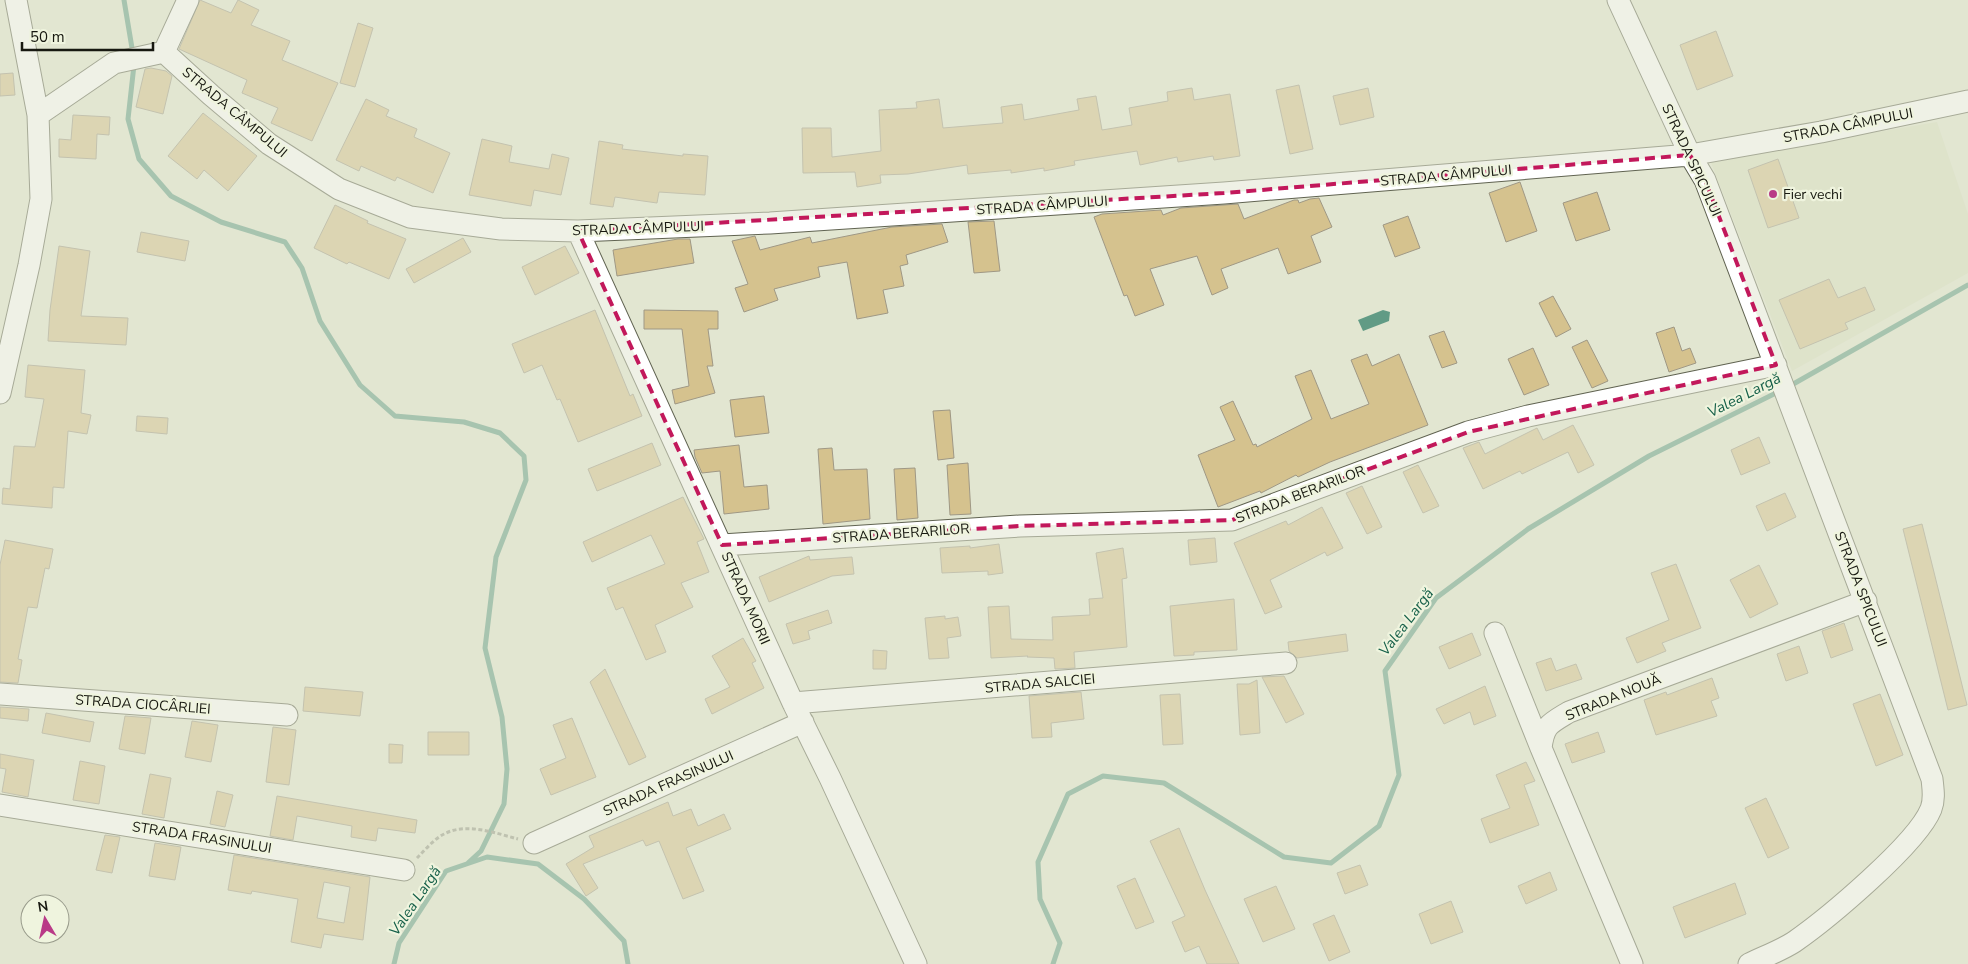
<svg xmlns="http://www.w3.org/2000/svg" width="1968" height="964" viewBox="0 0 1968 964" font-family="'Nunito Sans',sans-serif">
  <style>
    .built { fill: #d9dfc2 }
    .water { fill: #619b85 }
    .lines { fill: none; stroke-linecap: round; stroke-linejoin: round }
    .stream { stroke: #619b85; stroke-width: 5 }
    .building { fill: #d5c28e; stroke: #9f9885; fill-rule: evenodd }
    .street-casing { stroke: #606351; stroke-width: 23 }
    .path { stroke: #949787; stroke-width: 3; stroke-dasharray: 4 2.5; stroke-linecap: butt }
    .street { stroke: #fff; stroke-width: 21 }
    .marked { fill: none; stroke: #c2185b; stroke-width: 4; stroke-dasharray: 10 6; stroke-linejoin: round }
    .poi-dot { fill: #b93a87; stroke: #eff4de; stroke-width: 2 }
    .labels { text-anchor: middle; stroke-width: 4.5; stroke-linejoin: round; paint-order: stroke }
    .street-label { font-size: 14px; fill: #171810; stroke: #eff4de }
    .poi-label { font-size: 14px; fill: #171810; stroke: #eff4de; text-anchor: start }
    .water-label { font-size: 15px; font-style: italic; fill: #166049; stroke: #eff4de }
  </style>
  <rect width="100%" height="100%" fill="#e2e6d1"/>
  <!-- built -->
  <path class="built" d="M1937 122 1968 214V273L1792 371 1710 160Z"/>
  <!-- water -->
  <path class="water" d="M1383 310 1390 312 1389 321 1363 331 1358 320Z"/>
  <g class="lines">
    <!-- stream -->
    <path class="stream" d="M124 0 133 54
      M134 65 128 119 139 159 171 196 221 222 285 242 302 268 320 321 360 385 395 416 464 422 500 433 524 456 526 480 496 557 485 648 502 717 507 769 504 804 481 851 468 863
      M1788 387 1968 285
      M394 964 399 943 446 871 487 857 538 864 584 899 624 941 628 964
      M1053 964 1060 943 1040 899 1038 862 1068 794 1103 776 1164 783 1284 857 1331 863 1379 826 1399 775 1385 671 1436 598 1528 529 1649 456 1780 391"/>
  </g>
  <!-- building -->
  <path class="building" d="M200 0 231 13 238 0 259 10 251 25 290 41 282 60 338 83 312 141 271 123 278 108 242 93 247 80 179 49Z
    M358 23 373 28 355 87 340 83Z
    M1716 31 1733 76 1697 90 1680 45Z
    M151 68 166 71 172 76 163 114 136 107 145 69Z
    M13 73 15 95 0 96V74Z
    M1299 85 1313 149 1290 154 1276 90Z
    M1192 88 1194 100 1230 94 1240 156 1214 160 1213 156 1178 162 1177 157 1140 165 1137 151 1074 161 1075 165 1044 171V168L1011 173V170L968 174 967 165 908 174 880 175 881 183 857 187 855 172 803 173 802 128H831L832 157 881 151 879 110 917 108 916 102 939 99 943 128 1003 123 1001 107 1022 104 1024 120 1079 110 1077 99 1096 96 1102 130 1132 125 1129 108 1168 101 1167 92Z
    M1368 88 1374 117 1340 125 1333 96Z
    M366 99 389 110 386 116 417 129 414 137 450 153 433 193 397 177 395 181 361 166 359 171 336 160Z
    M203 113 257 156 228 191 204 170 197 179 168 156Z
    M73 115 110 117 109 135 97 134 96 159 59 157V139L71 140Z
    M482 139 512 146 509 162 549 169 552 154 569 158 561 195 534 190 531 206 469 195Z
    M599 141 623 145 622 149 683 156V154L708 156 705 195 659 192 657 203 615 197 613 207 590 204Z
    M1778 159 1799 218 1768 228 1748 170Z
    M1520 182 1537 231 1506 242 1489 193Z
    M1597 192 1610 230 1576 241 1563 203Z
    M1319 198 1332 227 1311 236 1321 262 1288 274 1278 248 1221 269 1228 288 1212 295 1197 256 1150 269 1164 305 1135 316 1127 295 1124 296 1094 217 1102 214 1161 210 1163 215 1181 208 1238 204 1244 219 1294 200H1298L1299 203 1310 199Z
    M335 205 368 221 367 223 406 239 389 279 349 262 347 264 314 248Z
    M1408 216 1420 248 1395 257 1383 225Z
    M994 221 1000 271 974 273 968 222Z
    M942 224 948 242 906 255 908 264 900 266 904 286 883 290 888 313 857 319 847 262 818 267 820 277 774 289 778 300 744 312 735 288 748 284 732 241 755 236 760 250 810 237 812 243 892 227Z
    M141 232 189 241 185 261 137 252Z
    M463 238 471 252 414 283 406 269Z
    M678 239H690L694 263 617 276 613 250Z
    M59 246 90 251 81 316 128 318 126 345 48 341 50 310Z
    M565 246 579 273 535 295 522 267Z
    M1829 279 1838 298 1865 287 1875 310 1845 323 1848 329 1800 349 1779 300Z
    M1553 296 1571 329 1556 337 1539 303Z
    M595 310 630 396 633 394 642 416 578 442 560 399 557 400 542 365 524 373 512 344Z
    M644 310 718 311V329H708L713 366H707L715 393 675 404 672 390 689 386 682 329H644Z
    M1674 327 1682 351 1690 348 1696 363 1669 372 1656 333Z
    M1444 331 1457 363 1442 368 1429 336Z
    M1587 340 1608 381 1592 388 1572 347Z
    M1533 348 1549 385 1524 395 1508 359Z
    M1367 354 1372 366 1399 354 1428 425 1330 462 1298 477 1296 475 1261 493 1260 491 1218 507 1198 455 1235 440 1220 407 1233 401 1253 445 1256 444 1257 447 1312 419 1295 376 1311 370 1331 419 1369 404 1351 360Z
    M28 365 85 370 81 413 91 415 87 434 68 431 64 488 53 487 52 508 2 504 3 488 10 489 14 446 35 447 44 399 25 397Z
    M764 396 769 433 735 437 730 400Z
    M950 410 954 458 938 460 933 411Z
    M137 416 168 418 167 434 136 431Z
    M1573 425 1594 465 1578 473 1568 452 1522 474 1520 471 1483 489 1463 448 1479 442 1485 454 1537 428 1543 440Z
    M1759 437 1770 463 1741 475 1731 450Z
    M652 443 661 465 597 491 588 469Z
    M739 445 744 487 767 485 769 509 724 514 720 471 702 473 695 457 694 450Z
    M832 448 834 470 867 469 870 519 823 524 818 449Z
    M968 463 971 514 950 515 947 465Z
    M1418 465 1439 506 1423 513 1403 472Z
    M915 468 918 518 897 520 894 469Z
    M1362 486 1382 527 1367 534 1346 493Z
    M1785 493 1796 517 1767 531 1756 506Z
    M683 497 704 539 697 542 709 572 681 583 693 607 655 625 666 652 646 660 623 607 616 610 607 588 665 564 651 535 592 562 583 542Z
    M1322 507 1343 548 1327 556 1325 552 1270 580 1282 607 1265 614 1234 543 1286 521 1288 525Z
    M1922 524 1967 705 1948 710 1903 529Z
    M1215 538 1217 562 1190 565 1188 540Z
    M5 540 53 549 49 569 45 568 37 608 28 607 18 659 22 660 18 683 0 682V565Z
    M999 544 1003 573 988 575V571L942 573 940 548 970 546V548Z
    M1123 548 1127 578 1122 579 1127 647 1074 652 1075 668 1055 669 1054 658 1027 657 1028 656 991 658 988 607 1009 606 1011 639 1053 640 1052 617 1090 615 1089 599 1103 598 1096 553Z
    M809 556 810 560 852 557 854 574 832 576 769 602 759 577Z
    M1676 564 1701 628 1662 643 1666 651 1637 663 1626 638 1669 620 1651 573Z
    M1759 565 1778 604 1750 618 1730 580Z
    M1234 599 1237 650 1194 652V655L1174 656 1170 606Z
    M828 610 832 623 808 631 810 639 793 644 786 624Z
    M945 616V619L958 617 961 636 947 638 949 658 929 659 925 618Z
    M1844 623 1853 650 1831 658 1822 631Z
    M1472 633 1481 655 1449 669 1439 647Z
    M1346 634 1348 651 1297 658 1289 651 1288 642Z
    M743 638 756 661 752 663 764 688 712 714 705 699 730 687 712 656Z
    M1799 646 1808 673 1786 681 1777 654Z
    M873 650 887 651 886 669H873Z
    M1551 658 1556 671 1576 664 1582 679 1546 691 1536 663Z
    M605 669 646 757 629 765 590 682Z
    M1284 676 1304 714 1286 723 1262 677Z
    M1712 678 1719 698 1711 701 1717 716 1656 735 1644 700 1666 692 1667 695Z
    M1257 680 1260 733 1240 735 1237 684H1249Z
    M1485 686 1496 716 1474 725 1470 712 1444 724 1436 709Z
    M305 687 363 692 360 716 303 711Z
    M1081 692 1084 719 1051 723 1052 737 1032 738 1029 696Z
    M1180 694 1183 744 1163 745 1160 695Z
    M1880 694 1903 755 1876 766 1853 704Z
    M0 707 29 709 28 721 0 718Z
    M46 713 94 722 90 742 42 733Z
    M125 716 151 718 145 754 119 749Z
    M572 718 596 777 551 795 540 769 566 758 553 725Z
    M192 721 218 725 211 762 185 757Z
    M273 727 296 730 289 785 266 782Z
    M428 732H469V755H428Z
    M1598 732 1605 752 1572 763 1565 744Z
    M389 744 403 745 402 763H389Z
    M0 754 34 760 28 797 2 792 6 769 0 768Z
    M80 761 105 766 99 804 73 800Z
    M1526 762 1535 781 1524 785 1539 825 1490 843 1481 819 1510 808 1496 775Z
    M150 774 171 778 164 818 142 814Z
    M217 791 233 795 225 827 210 824Z
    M277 796 417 820 415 833 378 828 376 841 351 837 352 826 297 816 293 840 270 836Z
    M1766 798 1789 848 1768 858 1745 808Z
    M668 802 673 816 691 809 698 826 724 814 731 829 686 848 704 891 683 899 659 841 646 846 643 840 583 864 598 888 586 896 566 864 594 847 589 836Z
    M1179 828 1205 890 1239 964H1207L1199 946 1185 952 1172 922 1185 916 1150 841Z
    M105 835 120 837 112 873 96 870Z
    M155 843 181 847 175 880 149 876Z
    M234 855 370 877 363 940 324 934 321 948 291 942 298 899 252 891 251 894 228 890ZM324 882 350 887 344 923 317 918Z
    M1360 865 1368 885 1345 894 1337 873Z
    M1550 872 1557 890 1526 904 1518 886Z
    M1135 878 1154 922 1136 929 1117 886Z
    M1735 883 1746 914 1685 938 1673 907Z
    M1276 886 1295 929 1263 942 1244 899Z
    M1451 901 1463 932 1431 944 1419 914Z
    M1334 915 1350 952 1329 961 1313 924Z"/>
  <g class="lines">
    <!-- street casing -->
    <g class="street-casing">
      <path id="street" d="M16 0 38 115
        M1618 0 1690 155 1705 180 1932 779C1933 789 1935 799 1931 809 1917 844 1827 919 1794 942 1780 951 1763 957 1749 964
        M164 52 211 95 269 144 339 189 410 217 501 229 578 231 770 223 1224 193 1690 155 1821 132 1968 101
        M164 52 188 0
        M578 231 793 703 830 778 916 964
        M0 393 29 265 41 199 38 115 114 63 164 52
        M722 545 1020 526 1232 520 1468 432 1528 416 1776 365
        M1495 633 1541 748
        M0 694 287 715
        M793 703 1286 663
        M0 805 404 870
        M534 843 803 722
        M1632 964 1541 748C1544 725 1549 724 1569 712L1866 601"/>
    </g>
    <!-- path -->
    <path class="path" d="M417 858C425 850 434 839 444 834 466 822 495 833 518 839"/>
    <!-- street -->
    <use href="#street" class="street"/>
  </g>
  <!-- marked area -->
  <path d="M0 0H1968V964H0ZM1690 155 1705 180 1776 365 1468 432 1232 520 1020 526 722 545 578 231 1224 193Z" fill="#e2e6d1" fill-opacity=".55" fill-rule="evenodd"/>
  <path class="marked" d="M1690 155 1705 180 1776 365 1468 432 1232 520 1020 526 722 545 578 231 1224 193Z"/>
  <!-- markers -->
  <circle class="poi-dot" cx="1773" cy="194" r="5"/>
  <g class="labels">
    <!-- street labels -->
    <g class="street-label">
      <text transform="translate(235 112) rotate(40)" y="5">STRADA CÂMPULUI</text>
      <text transform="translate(1848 125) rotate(-11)" y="5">STRADA CÂMPULUI</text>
      <text transform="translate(1692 160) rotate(65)" y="5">STRADA SPICULUI</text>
      <text transform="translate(1446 175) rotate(-5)" y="5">STRADA CÂMPULUI</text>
      <text transform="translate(1042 205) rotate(-4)" y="5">STRADA CÂMPULUI</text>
      <text transform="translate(638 228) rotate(-2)" y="5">STRADA CÂMPULUI</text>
      <text transform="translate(1300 494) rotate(-21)" y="5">STRADA BERARILOR</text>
      <text transform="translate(901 533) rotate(-4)" y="5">STRADA BERARILOR</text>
      <text transform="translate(1861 589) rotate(69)" y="5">STRADA SPICULUI</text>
      <text transform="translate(746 598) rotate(66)" y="5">STRADA MORII</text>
      <text transform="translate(1040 683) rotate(-5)" y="5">STRADA SALCIEI</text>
      <text transform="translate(1613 697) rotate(-22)" y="5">STRADA NOUĂ</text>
      <text transform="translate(143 704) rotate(4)" y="5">STRADA CIOCÂRLIEI</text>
      <text transform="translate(668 783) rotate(-24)" y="5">STRADA FRASINULUI</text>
      <text transform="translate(202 837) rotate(9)" y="5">STRADA FRASINULUI</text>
    </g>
    <!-- poi labels -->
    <g class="poi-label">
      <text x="1783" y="199">Fier vechi</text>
    </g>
    <!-- water labels -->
    <g class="water-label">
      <text transform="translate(1744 395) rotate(-27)" y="5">Valea Largă</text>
      <text transform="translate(1406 622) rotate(-53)" y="5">Valea Largă</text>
      <text transform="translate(415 901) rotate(-56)" y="5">Valea Largă</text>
    </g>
  </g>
  <!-- north arrow -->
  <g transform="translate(45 919) rotate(351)"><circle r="24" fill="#eff4de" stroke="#999c8c"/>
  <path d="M0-4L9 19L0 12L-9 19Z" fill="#b93a87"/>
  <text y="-8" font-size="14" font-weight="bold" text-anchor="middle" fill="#171810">N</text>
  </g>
  <!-- scale -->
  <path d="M22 42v8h131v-8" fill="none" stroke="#171810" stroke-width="2.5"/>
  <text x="30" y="42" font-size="15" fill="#171810" stroke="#eff4de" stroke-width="4" paint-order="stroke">50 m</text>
</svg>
